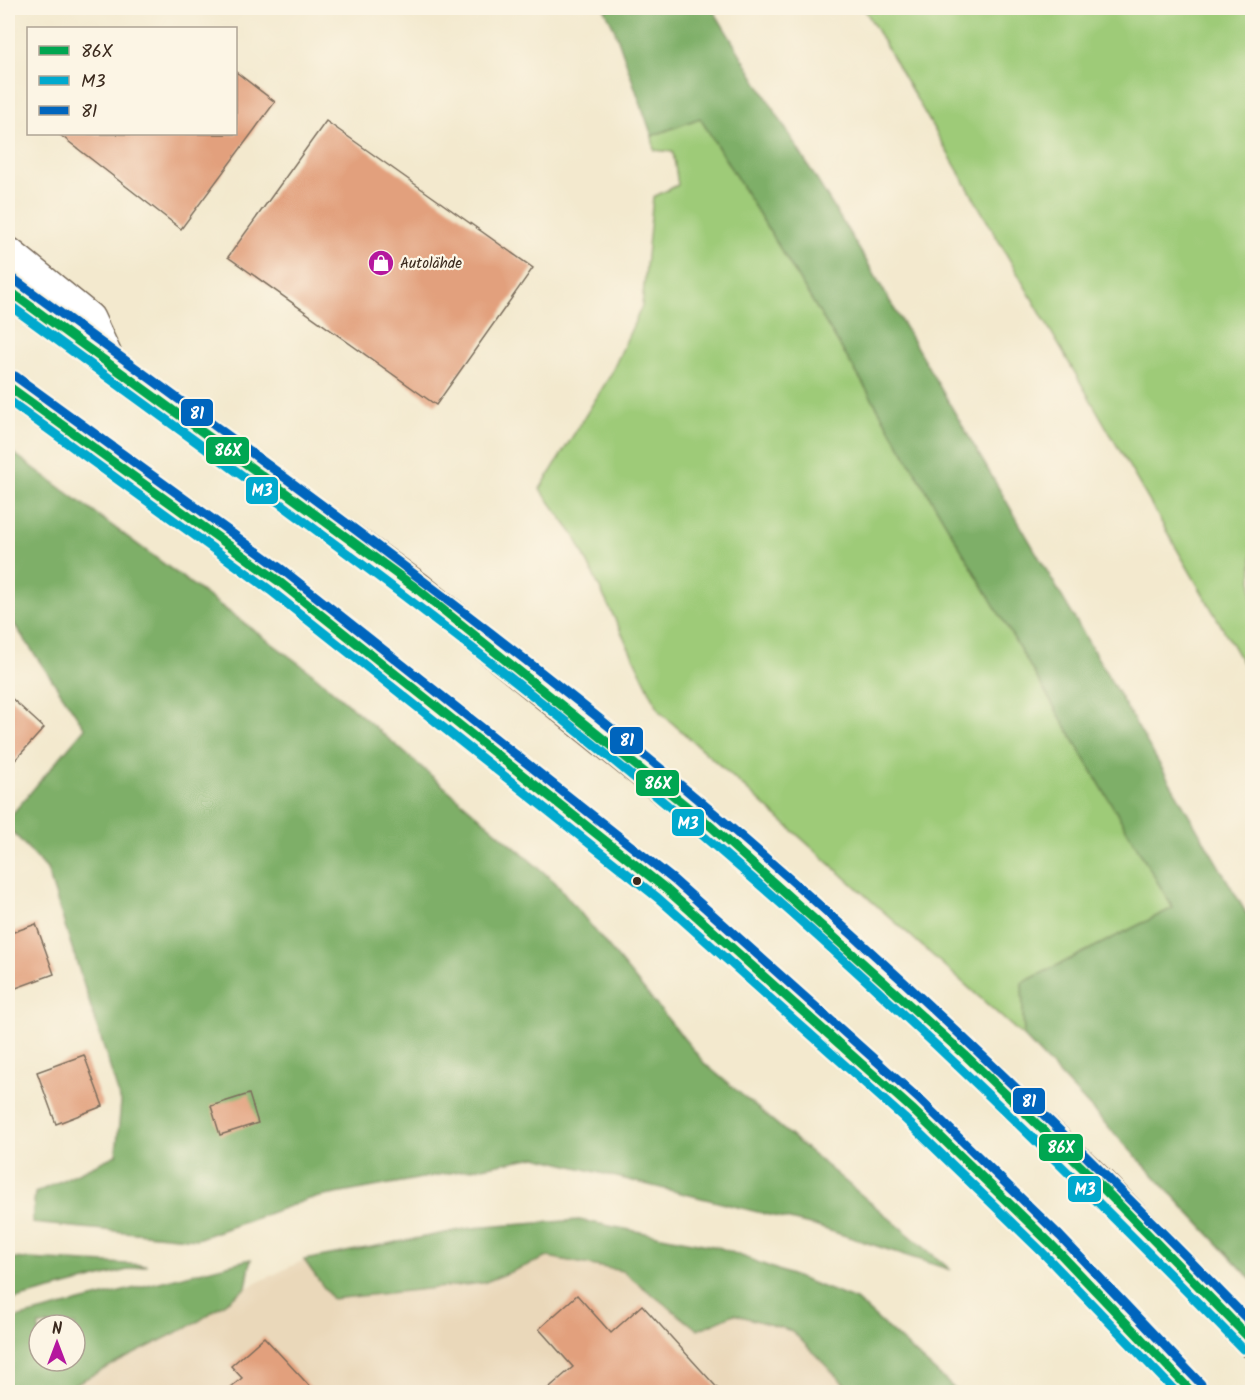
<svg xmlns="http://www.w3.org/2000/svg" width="1260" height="1400" viewBox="0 0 1260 1400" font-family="Kalam,sans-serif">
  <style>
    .built { fill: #ead8ba }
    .green { fill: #9ecb78; stroke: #6c7a4b; stroke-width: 1.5 }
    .forest { fill: #7eaf68; stroke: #5c6c43; stroke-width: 1.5; fill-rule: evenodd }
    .building { fill: #e2a07d }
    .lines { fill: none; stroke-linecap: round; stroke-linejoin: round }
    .highway-casing { stroke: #7b6d5c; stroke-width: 36 }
    .highway { stroke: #fff; stroke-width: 33 }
    .bus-1-casing { stroke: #fcf5e5; stroke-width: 14 }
    .bus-2-casing { stroke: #fcf5e5; stroke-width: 14 }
    .bus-3-casing { stroke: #fcf5e5; stroke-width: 14 }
    .bus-1 { stroke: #00a651; stroke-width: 9 }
    .bus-2 { stroke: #00a9ce; stroke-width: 9 }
    .bus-3 { stroke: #0065bd; stroke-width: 9 }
    .bus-dot { fill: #3b2a1e; stroke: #fcf5e5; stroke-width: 2 }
    .labels { text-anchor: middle; stroke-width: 4.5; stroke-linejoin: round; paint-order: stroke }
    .poi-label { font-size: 15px; fill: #3b2a1e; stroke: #fcf5e5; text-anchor: start }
    .line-badge { stroke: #fcf5e5; stroke-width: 2 }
    .badge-label { font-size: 16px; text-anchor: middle; font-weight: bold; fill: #fff }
  </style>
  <rect width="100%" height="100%" fill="#fcf5e5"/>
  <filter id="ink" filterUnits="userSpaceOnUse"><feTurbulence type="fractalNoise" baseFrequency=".0167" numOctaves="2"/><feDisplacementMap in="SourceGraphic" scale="12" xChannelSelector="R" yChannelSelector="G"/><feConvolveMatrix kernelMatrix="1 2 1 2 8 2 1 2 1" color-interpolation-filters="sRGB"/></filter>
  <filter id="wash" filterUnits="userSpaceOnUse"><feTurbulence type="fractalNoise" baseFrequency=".008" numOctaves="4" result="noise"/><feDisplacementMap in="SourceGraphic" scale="24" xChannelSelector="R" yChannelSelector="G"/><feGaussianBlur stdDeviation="1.35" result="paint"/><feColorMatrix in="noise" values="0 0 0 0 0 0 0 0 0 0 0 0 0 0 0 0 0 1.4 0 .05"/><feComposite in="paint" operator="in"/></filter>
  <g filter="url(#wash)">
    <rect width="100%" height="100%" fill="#f3e9ce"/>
    <!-- built -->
    <path class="built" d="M548 1257 622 1271 698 1330 734 1314 792 1331 852 1392H59L199 1321 246 1288 304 1260 333 1299 483 1283Z"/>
    <!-- green -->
    <path class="green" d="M864 8H1252V679Z
      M700 118 867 390 1173 908 1022 983 1024 1037 660 712 574 535 540 489 610 376 642 306 653 197 678 185 673 152 654 150 652 136Z"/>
    <!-- forest -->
    <path class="forest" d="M604 8H712L867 262 1252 923V1280L1024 1037 1022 983 1173 908 867 390 700 118 652 136 614 28Z
      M8 449 312 673 555 882 705 1064 951 1270 818 1227 536 1157 309 1199 197 1239 32 1223 35 1193 116 1155 121 1102 47 869 8 827V819L85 728 8 615Z
      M579 1220 718 1247 856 1300 958 1392H852L792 1331 734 1314 698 1330 622 1271 548 1257 483 1283 332 1299 304 1260 471 1228Z
      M8 1258 147 1265 8 1301Z
      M251 1259 246 1288 199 1321 59 1392H8V1320ZM39 1325H75V1361H39Z"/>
    <g id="blocks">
      <!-- building -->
      <path class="building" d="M236 72 275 102 181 229 59 134H236Z
        M326 121 533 268 436 405 228 257Z
        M8 695 44 728 8 768Z
        M36 924 54 974 8 991V934Z
        M84 1055 103 1106 56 1124 37 1072Z
        M249 1094 258 1123 220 1135 211 1106Z
        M577 1295 611 1333 642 1305 721 1392H544L573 1367 539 1329Z
        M264 1337 315 1392H225L242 1378 231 1366Z"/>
    </g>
  </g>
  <g filter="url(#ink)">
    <use href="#blocks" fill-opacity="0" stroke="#7b6d5c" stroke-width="1.5"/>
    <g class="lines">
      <!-- highway casing -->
      <g class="highway-casing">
        <path id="highway" d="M8 254 88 319 108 362
          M8 290 416 588 706 822 839 939 965 1055 1096 1181 1252 1341
          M8 386 277 580 666 889 912 1109 1051 1244 1192 1392"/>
      </g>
      <!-- highway -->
      <use href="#highway" class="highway"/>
      <!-- bus-1 casing -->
      <g class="bus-1-casing">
        <path id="bus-1" d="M8 290 416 588 706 822 965 1055 1096 1181 1252 1341
          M8 386 277 580 666 889 912 1109 1051 1244 1192 1392"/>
      </g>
      <!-- bus-2 casing -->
      <g class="bus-2-casing">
        <path id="bus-2" d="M8 304C242 476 480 644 700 833 891 996 1069 1170 1243 1349
          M8 400 270 590 658 898 904 1118 1042 1252 1176 1392"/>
      </g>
      <!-- bus-3 casing -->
      <g class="bus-3-casing">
        <path id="bus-3" d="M15 280C252 453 491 624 715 814 903 974 1080 1147 1252 1324
          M15 376 284 571 674 880 920 1100 1060 1236 1201 1384"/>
      </g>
      <!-- bus-1 -->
      <use href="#bus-1" class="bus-1"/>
      <!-- bus-2 -->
      <use href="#bus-2" class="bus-2"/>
      <!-- bus-3 -->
      <use href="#bus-3" class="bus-3"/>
    </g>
  </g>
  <!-- icons -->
  <defs>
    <g id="shop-disc" transform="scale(1.35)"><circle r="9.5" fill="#b5179e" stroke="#fcf5e5"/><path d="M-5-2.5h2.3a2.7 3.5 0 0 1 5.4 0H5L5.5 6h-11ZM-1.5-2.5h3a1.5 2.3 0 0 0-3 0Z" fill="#fff"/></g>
  </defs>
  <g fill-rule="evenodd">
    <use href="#shop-disc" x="381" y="263"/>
  </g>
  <!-- markers -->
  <circle class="bus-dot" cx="637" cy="881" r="5"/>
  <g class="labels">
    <!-- poi labels -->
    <g class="poi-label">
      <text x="400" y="268">Autolähde</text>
    </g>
  </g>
  <g class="line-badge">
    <rect x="180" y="398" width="34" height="29" rx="6" fill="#0065bd"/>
    <rect x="205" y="436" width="45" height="29" rx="6" fill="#00a651"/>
    <rect x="245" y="476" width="34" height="29" rx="6" fill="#00a9ce"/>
    <rect x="609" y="726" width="35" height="29" rx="6" fill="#0065bd"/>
    <rect x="635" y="769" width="45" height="28" rx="6" fill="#00a651"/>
    <rect x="671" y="808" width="34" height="29" rx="6" fill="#00a9ce"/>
    <rect x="1012" y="1087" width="34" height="28" rx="6" fill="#0065bd"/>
    <rect x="1038" y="1133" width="46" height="29" rx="6" fill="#00a651"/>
    <rect x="1067" y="1175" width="35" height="28" rx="6" fill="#00a9ce"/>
  </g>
  <g class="badge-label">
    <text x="197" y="419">81</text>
    <text x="228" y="456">86X</text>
    <text x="262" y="496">M3</text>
    <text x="627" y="746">81</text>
    <text x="658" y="789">86X</text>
    <text x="688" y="829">M3</text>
    <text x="1029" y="1107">81</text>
    <text x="1061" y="1153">86X</text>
    <text x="1085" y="1195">M3</text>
  </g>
  <!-- margin -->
  <rect width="1260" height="1400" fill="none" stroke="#fcf5e5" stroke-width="30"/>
  <!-- legend -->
  <rect x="27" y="27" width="210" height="108" fill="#fcf5e5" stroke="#afa495" stroke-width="1.5"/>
  <rect x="39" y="46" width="30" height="9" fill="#00a651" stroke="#afa495" stroke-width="1.5"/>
  <text x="81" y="57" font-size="18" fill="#3b2a1e">86X</text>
  <rect x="39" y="76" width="30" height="9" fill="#00a9ce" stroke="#afa495" stroke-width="1.5"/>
  <text x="81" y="87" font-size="18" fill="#3b2a1e">M3</text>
  <rect x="39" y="106" width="30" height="9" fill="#0065bd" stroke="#afa495" stroke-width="1.5"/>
  <text x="81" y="117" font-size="18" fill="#3b2a1e">81</text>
  <!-- north arrow -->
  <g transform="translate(57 1343)"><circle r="28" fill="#fcf5e5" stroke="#afa495" stroke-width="1.5"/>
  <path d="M0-4.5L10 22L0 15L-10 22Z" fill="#b5179e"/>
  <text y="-9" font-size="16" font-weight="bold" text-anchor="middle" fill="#3b2a1e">N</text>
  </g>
</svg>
